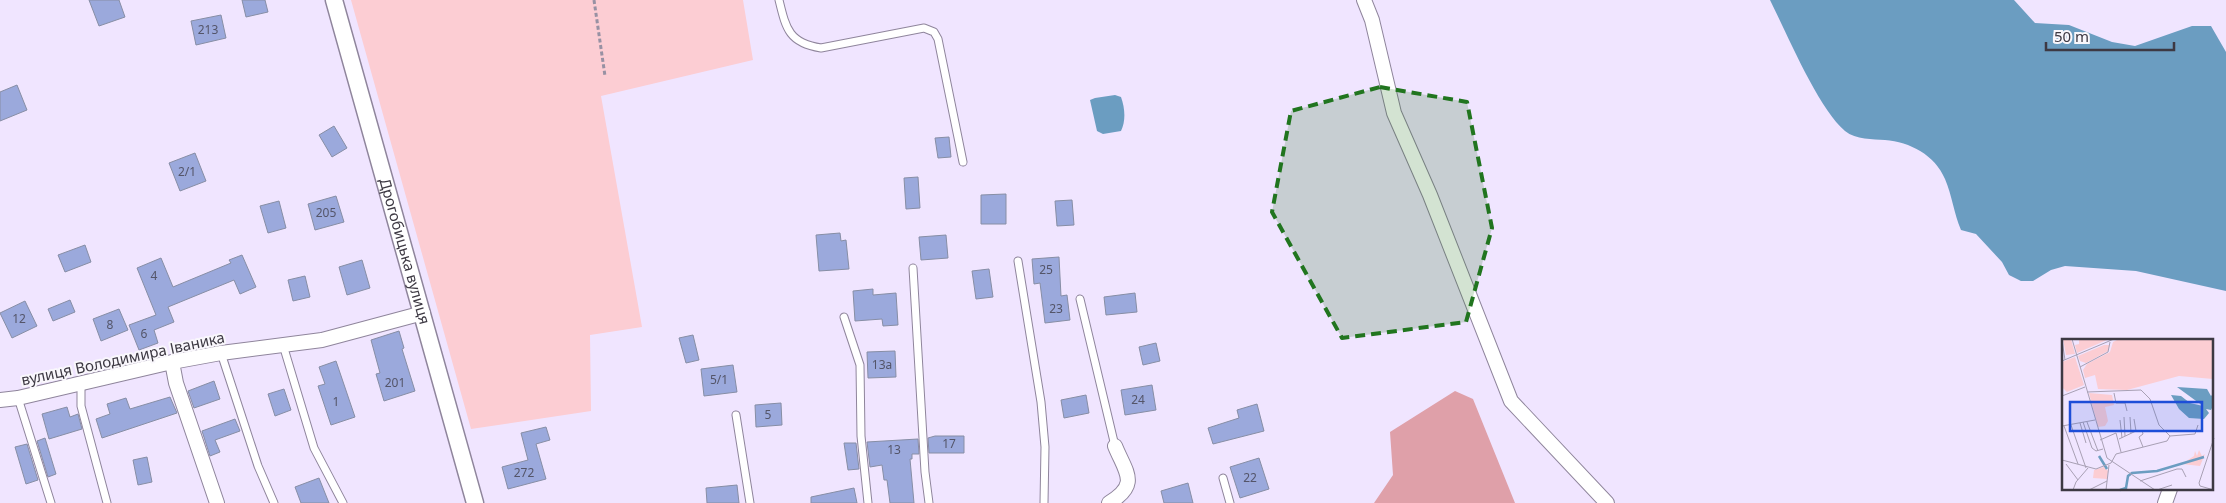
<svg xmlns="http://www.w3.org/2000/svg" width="2226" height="503" viewBox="0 0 2226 503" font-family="'Noto Sans',sans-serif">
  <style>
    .green { fill: #fccdd3 }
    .forest { fill: #dfa0a9 }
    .water { fill: #6b9dc1 }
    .building { fill: #9ba9dc; stroke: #878ea5 }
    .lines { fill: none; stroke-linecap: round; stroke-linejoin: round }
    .service-casing { stroke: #8f859c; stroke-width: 9 }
    .minor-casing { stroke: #8f859c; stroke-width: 16 }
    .tertiary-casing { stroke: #8f859c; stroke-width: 19 }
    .path { stroke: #9891a3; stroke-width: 3; stroke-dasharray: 4 2.5; stroke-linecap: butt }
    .service { stroke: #fff; stroke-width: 7 }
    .minor { stroke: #fff; stroke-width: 14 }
    .tertiary { stroke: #fff; stroke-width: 16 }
    .marked { fill: #21751f; fill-opacity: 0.2; stroke: #21751f; stroke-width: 4; stroke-dasharray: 10 6; stroke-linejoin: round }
    .labels { text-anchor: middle; stroke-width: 4; stroke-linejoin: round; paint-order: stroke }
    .number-label { font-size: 12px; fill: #545569 }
    .street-label { font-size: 15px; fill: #3d3943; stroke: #f9f7fc }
    .inset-river { fill: none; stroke: #6b9dc1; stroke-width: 2.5 }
    .inset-road { fill: none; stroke: #a8a0b4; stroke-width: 1 }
    .view { fill: #1d4ed8; fill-opacity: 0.15; stroke: #1d4ed8; stroke-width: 2.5 }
    .inset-edge { fill: none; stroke: #3d3943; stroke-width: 2.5 }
  </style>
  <rect width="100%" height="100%" fill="#f0e5ff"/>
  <!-- green -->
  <path class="green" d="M351 0H743L753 60 601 96 642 327 590 335 591 411 471 429Z"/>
  <!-- forest -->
  <path class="forest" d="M1455 391 1473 399 1515 503H1374L1393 475 1390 432Z"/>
  <!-- water -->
  <path class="water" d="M1770 0H2014L2035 23 2069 25 2112 42 2135 46 2192 26H2211L2226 52V291L2136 271 2065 266 2051 270 2033 281H2021L2009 275 2002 262 1976 234 1961 230C1954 214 1952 195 1945 179 1935 155 1910 142 1885 140 1873 139 1856 140 1845 131 1818 108 1787 34 1770 0Z
    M1115 95 1121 97C1125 108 1126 121 1121 131L1103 134 1097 131 1090 100 1095 98Z"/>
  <!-- building -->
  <path class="building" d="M89 0H119L125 17 99 26Z
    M242 0H265L268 12 246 17Z
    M221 15 226 38 196 45 191 21Z
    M17 85 27 110 0 121V92Z
    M334 126 347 148 332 157 319 135Z
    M949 137 951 157 938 158 935 138Z
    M195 153 206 181 180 191 169 163Z
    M918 177 920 208 906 209 904 178Z
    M1006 194V224H981V195Z
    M336 196 344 222 315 230 308 204Z
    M1072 200 1074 225 1057 226 1055 201Z
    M279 201 286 228 268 233 260 206Z
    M840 233 841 241 846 240 849 269 819 271 816 235Z
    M946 235 948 258 921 260 919 237Z
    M85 245 91 262 65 272 58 255Z
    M242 255 256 287 240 294 234 280 168 307 174 322 154 330 158 343 139 350 129 325 156 315 137 268 161 258 173 287 231 263 229 260Z
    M1059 257 1061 296 1067 295 1070 320 1045 323 1040 283 1034 284 1032 259Z
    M362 260 370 288 347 295 339 267Z
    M989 269 993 297 976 299 972 271Z
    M305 276 310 297 293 301 288 280Z
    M873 289V295L896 293 898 325 883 326 882 319 855 321 853 291Z
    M1135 293 1137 312 1106 315 1104 297Z
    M70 300 75 312 53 321 48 309Z
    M25 301 37 326 12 338 0 313Z
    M119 309 128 330 101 341 93 319Z
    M399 331 404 348 402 349 415 391 384 401 376 374 380 373 371 340Z
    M693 335 699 360 686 363 679 338Z
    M1156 343 1160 361 1143 365 1139 347Z
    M895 351 896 377 868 378 867 352Z
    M336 361 355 417 331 425 318 386 325 384 319 367Z
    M733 365 737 392 704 396 701 369Z
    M214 381 220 399 194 408 188 391Z
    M1152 385 1156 410 1125 415 1121 390Z
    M284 389 291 410 275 416 268 394Z
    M1086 395 1089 413 1064 418 1061 400Z
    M170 397 177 413 102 438 96 419 110 414 107 404 126 398 130 409Z
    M781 403 782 425 756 427 755 405Z
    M1257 404 1264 431 1213 444 1208 428 1239 418 1237 410Z
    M67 407 70 417 78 414 82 429 49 439 42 414Z
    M235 419 240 431 215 440 220 452 210 456 202 431Z
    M546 427 550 440 536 444 546 479 508 489 502 467 528 460 521 433Z
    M935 436H964V453H929L928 438Z
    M45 438 56 474 48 477 37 441Z
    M918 439 919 454H912V459H910L914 503H890L887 480H884L882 465 870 467 867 442Z
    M844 443H856L859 469 848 470Z
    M27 444 38 480 26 484 15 447Z
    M147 457 152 482 138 485 133 460Z
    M1259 458 1269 489 1240 498 1230 467Z
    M319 478 329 503H301L295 487Z
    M1188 483 1193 503H1164L1161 491Z
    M737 485 739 503H707L706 488Z
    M854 488 857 503H811V497Z"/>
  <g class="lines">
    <!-- service casing -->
    <g class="service-casing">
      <path id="service" d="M779 0C786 29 789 43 821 48L924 28 934 32 938 39 963 162
        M1018 261 1041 402 1045 447 1044 503
        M913 268 925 472 929 503
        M1080 299 1115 446
        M844 317 860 365 861 436 868 503
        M283 345 314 448 343 503
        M221 353 258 466 274 503
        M81 383V406L107 503
        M18 398 51 503
        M736 415 750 503
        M1223 478 1230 503"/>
    </g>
    <!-- minor casing -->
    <g class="minor-casing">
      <path id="minor" d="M1364 0 1372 20 1394 113 1430 195 1511 401 1607 503
        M172 362 176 383 217 503
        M0 400 18 398 172 362 221 353 322 340 423 313
        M1109 503C1140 484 1126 473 1115 446
        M2165 503 2170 489"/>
    </g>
    <!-- tertiary casing -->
    <g class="tertiary-casing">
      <g id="tertiary">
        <path id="s1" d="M334 0 475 503"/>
      </g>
    </g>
    <!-- path -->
    <path class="path" d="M594 0 605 76"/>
    <!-- service -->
    <use href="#service" class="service"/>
    <!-- minor -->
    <use href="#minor" class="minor"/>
    <!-- tertiary -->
    <use href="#tertiary" class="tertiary"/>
  </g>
  <!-- marked area -->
  <path class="marked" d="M1380 87 1467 102 1492 228 1466 322 1342 338 1272 212 1291 111Z"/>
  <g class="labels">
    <!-- number labels -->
    <g class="number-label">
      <text x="208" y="34">213</text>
      <text x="187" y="176">2/1</text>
      <text x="326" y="217">205</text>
      <text x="1046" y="274">25</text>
      <text x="154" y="280">4</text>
      <text x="1056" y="313">23</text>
      <text x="19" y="323">12</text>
      <text x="110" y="329">8</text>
      <text x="144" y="338">6</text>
      <text x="882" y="369">13а</text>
      <text x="719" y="384">5/1</text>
      <text x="395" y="387">201</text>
      <text x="1138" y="404">24</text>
      <text x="336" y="406">1</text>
      <text x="768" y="419">5</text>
      <text x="949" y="448">17</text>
      <text x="894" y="454">13</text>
      <text x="524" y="477">272</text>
      <text x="1250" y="482">22</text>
    </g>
    <!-- street labels -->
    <g class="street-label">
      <text dy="5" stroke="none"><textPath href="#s1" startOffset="261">Дрогобицька вулиця</textPath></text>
      <text transform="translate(123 359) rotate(-12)" y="5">вулиця Володимира Іваника</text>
    </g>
  </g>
  <!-- overview -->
  <g transform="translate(2062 339)">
    <rect width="151" height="151" fill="#f0e5ff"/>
    <path d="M1 0H9L13 15 4 16ZM17 0H47L15 14 13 6 17 5ZM57 0H151V40L117 37 65 51 36 50 33 36 23 39 21 31 25 25 48 13 51 3ZM42 6H48L46 12 24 24 18 22 16 17ZM13 18 22 46 5 53 0 48V23ZM27 54 50 56 52 66 43 68 46 82 43 87 36 88ZM137 111 140 117 143 115 138 127 120 125 132 117 133 112 135 117ZM42 128 46 132 45 140 31 139 32 131Z" fill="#fccdd3"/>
    <path d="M115 48 145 50 149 57 151 55V67L149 71 144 70 147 74 142 80 127 79 117 70 109 56 119 57 128 64 141 67Z" fill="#6b9dc1"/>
    <path class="inset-river" d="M37 117 45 130M58 151 64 149 66 137 70 134 95 132 142 118"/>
    <path class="inset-road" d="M10 0 45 119 93 151M0 1 3 21M0 22 52 0M18 28 46 13 48 3M25 53 79 51 88 60 97 86 108 97 133 95 136 86M52 54 54 64H63L65 72M0 57 23 48M62 78 63 97M68 78 69 94M58 81 60 99M21 83 30 109 34 112 41 110M25 83 36 112M18 84 24 104M9 86 24 129M0 87 33 81M2 87 16 125M80 91 81 95 77 98 81 108M152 99 137 144 138 147 152 151M57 100 74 92 72 80M38 101 54 94 59 113M0 121 34 130 49 124 54 115 105 102 108 97M4 125 16 141M78 142 115 130H120L124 138M11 151 14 143 26 129M27 151 45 142M44 151 47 126M95 151 110 146"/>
    <path class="view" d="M8 63H140V92H8Z"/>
    <rect width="151" height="151" class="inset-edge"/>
  </g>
  <!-- scale -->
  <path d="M2046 42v8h128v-8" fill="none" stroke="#3d3943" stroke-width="2.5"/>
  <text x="2054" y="42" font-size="15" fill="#3d3943" stroke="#f9f7fc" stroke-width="4" paint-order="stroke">50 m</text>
</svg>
